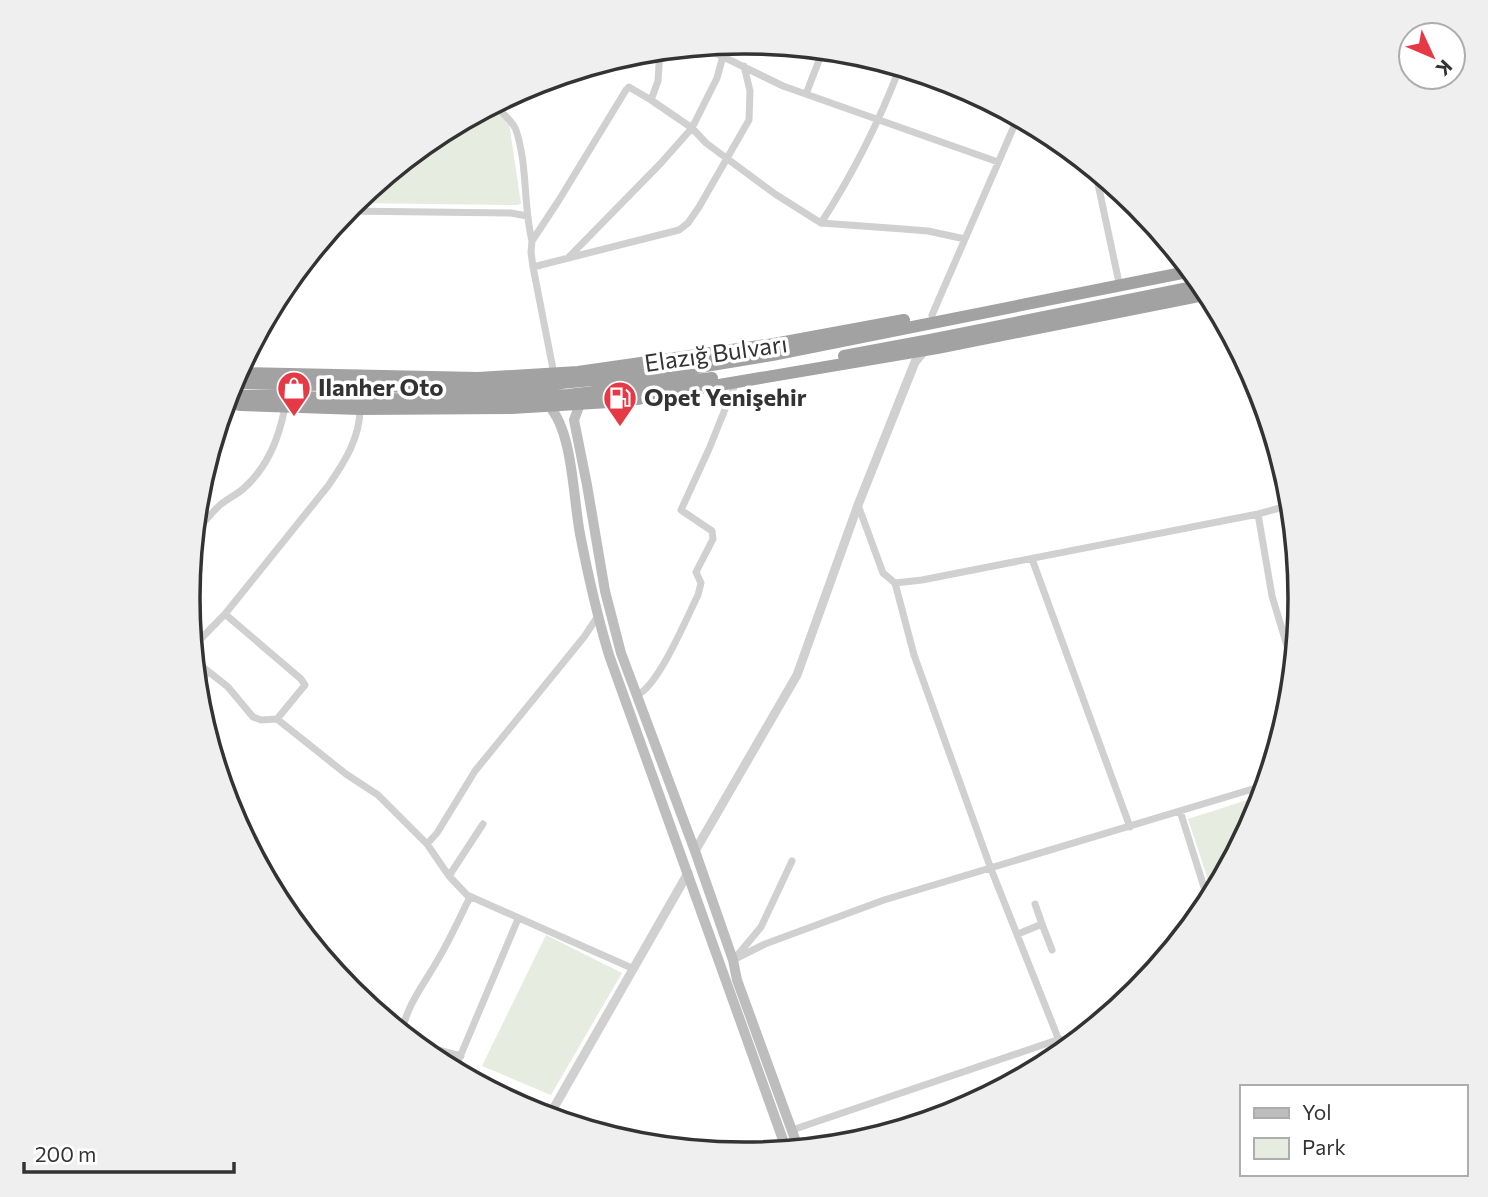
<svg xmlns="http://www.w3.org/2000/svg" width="1488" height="1197" viewBox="0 0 1488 1197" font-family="Commissioner,sans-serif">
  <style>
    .green { fill: #e6ecdf }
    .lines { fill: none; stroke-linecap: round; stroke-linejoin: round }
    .minor { stroke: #d0d0d0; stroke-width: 7 }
    .tertiary { stroke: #d0d0d0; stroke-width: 9 }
    .secondary { stroke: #bdbdbd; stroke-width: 10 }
    .trunk { stroke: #a2a2a2; stroke-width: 12 }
    .labels { text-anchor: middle; stroke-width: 7; stroke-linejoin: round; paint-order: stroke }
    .street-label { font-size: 24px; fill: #333; stroke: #fff }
    .poi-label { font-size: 24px; font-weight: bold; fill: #333; stroke: #fff; text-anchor: start }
    .rim { fill: none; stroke: #333; stroke-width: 3.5 }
  </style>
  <rect width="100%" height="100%" fill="#fff"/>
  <!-- green -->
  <path class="green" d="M474 115H499L509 123 521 204 516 205 353 203 435 136Z
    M1263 795 1258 812 1213 895 1188 819Z
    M546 935 622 973 551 1095 482 1066Z"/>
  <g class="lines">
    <!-- minor -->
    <path class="minor" d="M701 46 783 86 998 162
      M806 94 823 50
      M651 100 658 81 660 50
      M495 104C501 114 512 119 516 130 528 166 523 205 532 241
      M1095 170 1118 278
      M346 211 511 213 527 216
      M821 223C853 174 879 122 900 67
      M568 258 661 163 692 128 717 78 723 56
      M533 267 679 230 688 223 699 207 749 120 750 91 744 66
      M932 315 1018 117
      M554 374 533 267 531 252 532 241 559 200 626 90 629 87 651 100 692 128 706 143 775 194 821 223 903 229 928 231 965 239
      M858 505 883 573 895 583 922 580 1258 514 1291 505
      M1258 514 1272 596 1294 669
      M194 533C203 524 211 513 220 505 227 499 236 495 243 489 268 467 279 438 285 407
      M1032 559 1130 827
      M895 583 914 655 991 869 1064 1053
      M225 614 301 679 305 685 277 719
      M192 648 225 614 328 486C344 463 360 438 360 409
      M194 660 228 687 253 717 261 720 277 719 346 774 378 795 427 844 449 876 467 895 634 969
      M197 691 207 672
      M637 695C658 687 687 617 698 595L701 583 696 572 713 539 712 531 681 510 709 449 736 382
      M1180 811 1209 903
      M427 844 437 833 475 771 584 637 598 616
      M449 876 483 824
      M1042 924 1052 950
      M1018 934 1042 924 1035 904
      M736 957 761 927 792 861
      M733 960 765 944 884 900 1266 785
      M403 1035C401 1012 429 977 440 956 451 937 460 917 470 897
      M404 1036 438 1050 461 1056
      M454 1071 518 919
      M792 1130 1060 1039"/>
    <!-- tertiary -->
    <path class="tertiary" d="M488 108H497
      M695 851 797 675 858 505 915 362 925 350
      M548 1118 688 873"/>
    <!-- secondary -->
    <path class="secondary" d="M580 404 574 420 587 485 605 591 621 653 695 851 733 960 737 980 799 1150
      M549 406C573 432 573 498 580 534 588 575 597 615 609 655L787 1151"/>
    <!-- trunk -->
    <path class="trunk" d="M844 356 930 340 1203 285
      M237 373 478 378 578 372 774 344 904 320
      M231 383 461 388 551 384 663 373 772 355 1192 271
      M227 396H287L360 400 544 396 568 395 712 378
      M225 402 241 405 360 409 512 408 625 401 937 348 1209 294"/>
  </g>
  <!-- icons -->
  <defs>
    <g id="shop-pin" transform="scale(1.75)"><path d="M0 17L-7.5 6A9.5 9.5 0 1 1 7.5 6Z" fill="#e63946" stroke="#fff"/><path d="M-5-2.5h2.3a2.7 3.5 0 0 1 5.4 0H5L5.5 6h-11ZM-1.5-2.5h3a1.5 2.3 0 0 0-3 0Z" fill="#fff"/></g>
    <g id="fuel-pin" transform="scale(1.75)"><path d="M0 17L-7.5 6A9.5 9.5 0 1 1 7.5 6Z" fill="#e63946" stroke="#fff"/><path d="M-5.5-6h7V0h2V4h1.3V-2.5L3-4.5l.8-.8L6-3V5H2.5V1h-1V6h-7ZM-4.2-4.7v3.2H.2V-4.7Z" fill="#fff"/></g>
  </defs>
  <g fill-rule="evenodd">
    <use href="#shop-pin" x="294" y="388"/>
    <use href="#fuel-pin" x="620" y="398"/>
  </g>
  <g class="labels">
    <!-- street labels -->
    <g class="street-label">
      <text transform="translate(716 354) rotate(-8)" y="8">Elazığ Bulvarı</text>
    </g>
    <!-- poi labels -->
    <g class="poi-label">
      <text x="318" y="396">Ilanher Oto</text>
      <text x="644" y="406">Opet Yenişehir</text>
    </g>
  </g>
  <!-- crop -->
  <path d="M0 0H1488V1197H0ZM200 598a544 544 0 1 1 1088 0a544 544 0 1 1-1088 0Z" fill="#efefef" fill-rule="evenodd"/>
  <path class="rim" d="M200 598a544 544 0 1 1 1088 0a544 544 0 1 1-1088 0Z"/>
  <!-- legend -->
  <rect x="1240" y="1085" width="228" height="91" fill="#ffffff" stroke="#adadad" stroke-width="2"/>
  <rect x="1254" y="1108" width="35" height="10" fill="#bdbdbd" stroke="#adadad" stroke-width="2"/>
  <text x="1302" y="1120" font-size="21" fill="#333333">Yol</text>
  <rect x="1254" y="1138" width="35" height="21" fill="#e6ecdf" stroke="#adadad" stroke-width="2"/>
  <text x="1302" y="1155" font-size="21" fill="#333333">Park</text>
  <!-- north arrow -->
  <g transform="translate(1432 56) rotate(134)"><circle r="33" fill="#ffffff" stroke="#adadad" stroke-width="2"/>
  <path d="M0-5L12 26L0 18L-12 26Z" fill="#e63946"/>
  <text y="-10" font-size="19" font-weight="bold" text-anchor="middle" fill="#333333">K</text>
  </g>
  <!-- scale -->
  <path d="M24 1162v10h210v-10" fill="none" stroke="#333333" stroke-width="3.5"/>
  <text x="35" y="1162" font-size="21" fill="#333333" stroke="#ffffff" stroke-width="5" paint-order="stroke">200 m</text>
</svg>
